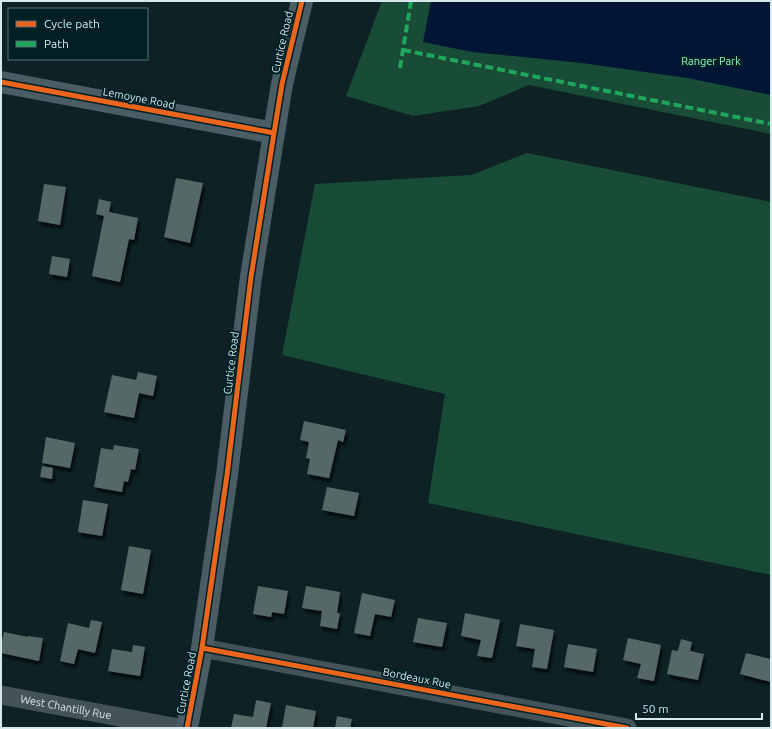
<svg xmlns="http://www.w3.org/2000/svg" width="772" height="729" viewBox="0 0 772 729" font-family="Ubuntu,sans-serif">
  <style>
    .green { fill: #184c36 }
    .water { fill: #011635 }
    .building { fill: #566766; filter: url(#shadow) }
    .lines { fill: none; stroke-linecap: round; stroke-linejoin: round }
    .street { stroke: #445259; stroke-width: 19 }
    .secondary { stroke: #4a5d65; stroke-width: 22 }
    .quiet { stroke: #20a55d; stroke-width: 4; stroke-dasharray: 8 4; stroke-linecap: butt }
    .cycleway-casing { stroke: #002025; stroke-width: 8 }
    .cycleway { stroke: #eb651d; stroke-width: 5 }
    .labels { text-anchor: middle; stroke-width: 4; stroke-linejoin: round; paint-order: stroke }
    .street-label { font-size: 11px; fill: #d5e8eb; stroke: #002025 }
    .park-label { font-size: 11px; fill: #91fac4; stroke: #002025 }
  </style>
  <defs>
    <filter id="shadow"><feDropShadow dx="2.5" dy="4.5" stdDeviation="1" flood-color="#0009"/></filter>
  </defs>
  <rect width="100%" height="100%" fill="#0e2225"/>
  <!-- green -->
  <path class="green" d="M382 1H771V134L529 85 479 106 413 116 346 96Z
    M527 153 771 202V575L428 503 445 394 282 355 315 184 471 175Z"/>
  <!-- water -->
  <path class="water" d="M431 1H771V95L687 78 582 63 472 52 423 42Z"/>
  <!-- building -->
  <path class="building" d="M176 178 203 183 190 243 164 237Z
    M44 184 66 187 60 225 38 221Z
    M99 199 111 202 109 212 138 218 134 240 129 239 120 282 92 276 104 216 96 214Z
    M52 256 70 259 67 277 49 274Z
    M138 372 157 376 153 396 139 393 134 418 104 412 112 375 136 380Z
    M304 421 346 430 343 442 338 440 329 478 307 474 310 459 306 458 309 442 300 440Z
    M46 437 75 443 70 468 42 463Z
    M114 445 139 449 135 470 131 469 128 482 124 481 122 492 94 487 101 448 113 450Z
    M42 466 53 468 52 479 40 477Z
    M327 487 359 493 354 516 322 510Z
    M83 500 108 504 102 536 78 532Z
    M129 546 151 550 143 594 121 590Z
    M258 586 288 591 284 614 272 612 271 617 253 614Z
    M306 586 340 592 337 613H340L337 629 320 626 322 611 302 608Z
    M362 593 395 600 391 617 375 614 370 636 354 633Z
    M465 613 500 620 492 658 477 656 481 640 461 636Z
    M418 618 447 623 442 647 413 642Z
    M91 620 102 622 95 653 78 649 74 664 60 661 68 623 89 628Z
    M520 624 554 630 547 669 532 667 535 649 516 646Z
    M4 632 28 637V636L43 638 39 661 1 653V644Z
    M628 638 661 645 654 681 637 678 641 664 623 660Z
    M681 639 692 642 690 651 704 654 698 680 667 674 672 650 678 651Z
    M568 644 597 649 593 672 564 667Z
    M133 645 145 647 140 676 108 671 112 649 132 652Z
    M746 653 771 659V682L740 674Z
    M256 700 271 703 266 728H231L234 714 253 717Z
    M286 705 316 711 313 728H282Z
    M337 716 352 719 350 728H335Z"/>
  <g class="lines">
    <!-- street -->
    <g class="street">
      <path d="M202 648 627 728"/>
      <path id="s1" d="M1 695 179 728"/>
    </g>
    <!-- secondary -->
    <path class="secondary" d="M1 82 274 133
      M187 728 202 648 227 475 251 277 274 133 282 84 302 1"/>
    <!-- quiet -->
    <path class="quiet" d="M403 50 771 124
      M400 68 411 1"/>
    <!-- cycleway casing -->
    <g class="cycleway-casing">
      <path id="cycleway" d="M1 82 274 133
        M202 648 627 728
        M187 728 202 648 227 475 251 277 274 133 282 84 302 1"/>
    </g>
    <!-- cycleway -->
    <use href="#cycleway" class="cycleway"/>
  </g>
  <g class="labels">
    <!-- street labels -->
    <g class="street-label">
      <text transform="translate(282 42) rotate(-77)" y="4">Curtice Road</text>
      <text transform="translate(139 98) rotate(11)" y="4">Lemoyne Road</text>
      <text transform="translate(231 363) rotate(-83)" y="4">Curtice Road</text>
      <text transform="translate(417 678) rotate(11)" y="4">Bordeaux Rue</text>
      <text transform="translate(186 683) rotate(-79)" y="4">Curtice Road</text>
      <text dy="4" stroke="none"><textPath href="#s1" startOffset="66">West Chantilly Rue</textPath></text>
    </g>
    <!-- park labels -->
    <g class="park-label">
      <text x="711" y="65">Ranger Park</text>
    </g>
  </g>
  <!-- border -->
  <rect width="772" height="729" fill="none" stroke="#d5e8eb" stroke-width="4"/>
  <!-- legend -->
  <rect x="8" y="8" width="140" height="52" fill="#002025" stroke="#557074"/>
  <rect x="16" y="21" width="20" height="6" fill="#eb651d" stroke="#557074"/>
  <text x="44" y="28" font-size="12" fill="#d5e8eb">Cycle path</text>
  <rect x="16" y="41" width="20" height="6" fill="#20a55d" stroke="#557074"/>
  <text x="44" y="48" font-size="12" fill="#d5e8eb">Path</text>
  <!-- scale -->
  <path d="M636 713v6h126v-6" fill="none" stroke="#d5e8eb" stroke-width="2"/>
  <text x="642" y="713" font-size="12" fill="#d5e8eb" stroke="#002025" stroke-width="3" paint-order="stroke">50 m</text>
</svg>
